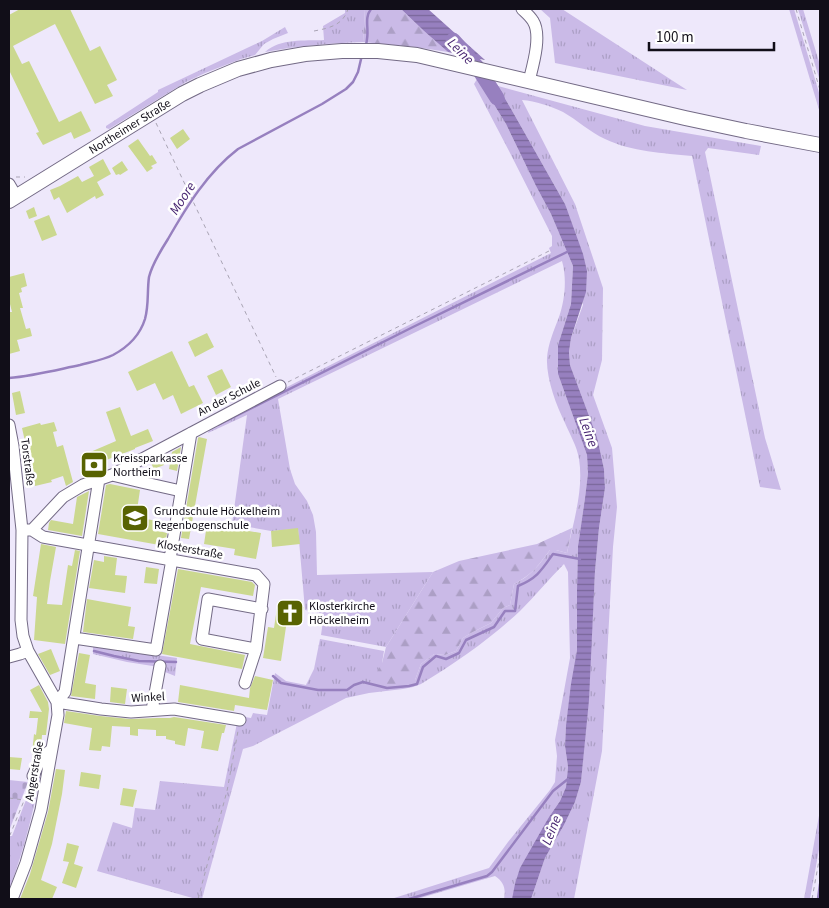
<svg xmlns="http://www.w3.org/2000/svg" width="829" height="908" viewBox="0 0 829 908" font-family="'Source Sans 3',sans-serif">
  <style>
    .grass { fill: url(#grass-tufts) }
    .forest { fill: url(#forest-firs) }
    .cemetery { fill: url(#cemetery-stones) }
    .water { fill: url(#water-rules) }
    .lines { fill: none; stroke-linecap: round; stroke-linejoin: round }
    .stream { stroke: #9780bf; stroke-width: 2.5 }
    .river { stroke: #9780bf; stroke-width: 15 }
    .building { fill: #cbd88f }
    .minor-casing { stroke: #736a85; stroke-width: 13 }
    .major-casing { stroke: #736a85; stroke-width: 16 }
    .path { stroke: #a9a4b4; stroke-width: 1; stroke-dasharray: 4 4; stroke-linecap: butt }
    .minor { stroke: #fff; stroke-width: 11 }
    .major { stroke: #fff; stroke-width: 14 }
    .labels { text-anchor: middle; stroke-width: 5; stroke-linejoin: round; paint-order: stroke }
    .street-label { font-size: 12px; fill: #110e18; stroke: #fff }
    .poi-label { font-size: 12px; fill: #110e18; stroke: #fff; text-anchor: start }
    .water-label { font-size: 14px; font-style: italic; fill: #472571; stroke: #fff }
  </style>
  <defs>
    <pattern id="grass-tufts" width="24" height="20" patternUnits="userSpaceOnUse" patternTransform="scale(1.25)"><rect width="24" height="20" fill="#cabae7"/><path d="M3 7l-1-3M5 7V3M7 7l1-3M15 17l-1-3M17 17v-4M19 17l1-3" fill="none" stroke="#ac9fc5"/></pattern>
    <pattern id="forest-firs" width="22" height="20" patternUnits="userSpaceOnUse" patternTransform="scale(1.25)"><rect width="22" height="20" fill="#cabae7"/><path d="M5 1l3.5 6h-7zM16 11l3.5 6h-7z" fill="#ac9fc5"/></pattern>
    <pattern id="cemetery-stones" width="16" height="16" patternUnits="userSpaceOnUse" patternTransform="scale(1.25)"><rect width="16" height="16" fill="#cabae7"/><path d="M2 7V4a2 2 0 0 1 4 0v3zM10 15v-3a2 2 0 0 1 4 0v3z" fill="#ac9fc5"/></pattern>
    <pattern id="water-rules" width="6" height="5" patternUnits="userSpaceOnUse" patternTransform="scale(1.25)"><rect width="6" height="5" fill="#9780bf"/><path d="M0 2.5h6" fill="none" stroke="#7a679a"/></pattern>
  </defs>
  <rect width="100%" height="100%" fill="#eee8fb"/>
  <!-- grass -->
  <path class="grass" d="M345 9H365L363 42C330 43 297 46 265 52 281 38 304 41 324 40L323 26 345 13Z
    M540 9H562L687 90 555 63 550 18Z
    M789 9H794L820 96V113Z
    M798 9H803L820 65V81Z
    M285 27 288 33 273 39 264 44 255 55 241 59 205 73 186 82 109 129 106 128V126L158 92V90L262 41Z
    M477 79 490 98 506 124 536 186 551 214 573 266 571 304 558 345V374L587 455 588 473 585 498 578 546 577 590V650L566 725 565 746 568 767 566 787 560 801 549 817 512 899H504C506 889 504 882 495 876L417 899H391L489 868 508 842 550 790 555 782 557 756 555 740 570 658 568 572 564 564C549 579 535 596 520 611 490 639 456 663 421 684L413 687 403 689 369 693 346 698 253 746 243 749 202 899H196L97 871 113 822 132 828 135 808 155 810 160 781 224 787 237 723 242 724 245 717 251 718 253 713 267 715 275 673 286 681 306 685 314 669 320 639 384 651 382 663 415 680 421 664 434 654 445 655 456 651 463 638 471 633 491 623 503 608 510 605 514 584C532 575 538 566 550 550H556L567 553C573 523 584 490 579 459 577 446 570 435 565 423 556 405 546 378 547 358 548 344 554 330 559 317 565 300 567 278 562 261L278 399 290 469 295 484 307 501 313 515 316 532 317 575 433 572 386 647 321 635 324 614 305 610 298 529 271 531 232 524 247 415 208 433 210 426 551 253 549 248 552 246V236L509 151 474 84Z
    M498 86 645 126 761 146 759 155 708 148 705 152 765 438 781 490 760 487 692 156C663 153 632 152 605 139 590 132 577 120 563 112 550 106 536 101 522 100L575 204 603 288 602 360 593 395 612 448 617 507 613 547 602 751 574 899H531L545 858 564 825 575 802 581 782 588 700 595 571 599 528 605 488 604 469 597 437 570 365 569 352 571 338 583 305 565 204Z
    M93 646 177 658 175 676 165 672 159 667 127 662 93 654Z
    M43 761C35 805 25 848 9 890V836H12L40 764Z
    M820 810V844L810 899H804Z"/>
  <!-- forest -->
  <path class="forest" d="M365 9H401L424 31 448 52 415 47 363 42Z
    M572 528 567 553 556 550H550C537 567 533 574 514 584L510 605 503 608 491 623 471 633 463 638 456 651 445 655 434 654 421 664 415 680 411 684 387 686 371 682 382 663 386 647 433 572 459 561 537 544Z"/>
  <!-- cemetery -->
  <path class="cemetery" d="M9 780 28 782 9 831Z"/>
  <!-- water -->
  <path class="water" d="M401 9H428L485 60 448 52 424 31Z
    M477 79 494 82 498 86 565 204 583 254 587 271 586 292 571 338 569 352 570 365 597 437 604 469 605 488 599 528 595 571 589 700 581 782 575 802 564 825 545 858 531 899H512L515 884 520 868 549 817 560 801 566 787 568 767 565 746 566 725 571 684 577 650V590L578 546 585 498 588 473 587 455 558 374V345L571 304 573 266 551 214 536 186 506 124 490 98Z"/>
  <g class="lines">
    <!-- stream -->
    <path class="stream" d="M365 47C366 44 367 42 367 39 369 28 364 18 371 9
      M9 378C33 376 56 370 80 365 91 362 103 360 113 355 128 347 140 335 145 319 149 305 147 291 149 277 152 265 161 250 168 239 187 206 207 173 238 149L322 104 346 89 353 82 358 72 362 55
      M218 425 413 327 569 251
      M94 651 114 656 139 661 176 662
      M273 676 281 683 318 690H347L354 685 363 682 387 688 409 686 417 684 423 667 436 656 446 659 459 653 466 640 494 627 505 611H515L518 586C537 578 541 571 553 554L580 559
      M409 899 487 876 492 872 553 791 568 779
      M818 899 820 884"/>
    <!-- river -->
    <path class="river" d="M453 40 478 68 497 98"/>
  </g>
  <!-- building -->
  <path class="building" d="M20 9H70L90 51 100 46 117 80 107 85 113 96 95 104 55 24 13 46 22 64 29 61 59 122 81 111 91 131 74 139 71 132 43 145 36 133 39 132 9 70V15Z
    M183 129 190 139 177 149 170 138Z
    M138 139 150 156 152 155 157 163 151 166 153 168 147 172 128 146Z
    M103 159 111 174 97 182 104 195 96 199 95 196 67 213 59 197 54 200 50 190 60 186 78 176 82 182 94 176 89 167Z
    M122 161 128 170 120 175 119 174 116 175 112 168Z
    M34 207 37 216 29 219 26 211Z
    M49 215 57 235 42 241 34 221Z
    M24 273 27 286 21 288 22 292 19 293 23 308H20L26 329 30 328 32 336 17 340 20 351 9 354V312H12L9 300V277Z
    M207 333 214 347 195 357 188 342Z
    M172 351 189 387 194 385 203 403 181 414 173 395 163 400 155 383 137 391 128 372Z
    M222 369 231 387 216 395 207 376Z
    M20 391 25 413 16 415 12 393Z
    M120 407 131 436 148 429 153 441 135 448V449L101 462 86 469 81 456 116 441 106 412Z
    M54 422 57 431 53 432 57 447 63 445 73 482 66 486 63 476 51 480 52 482 35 486 22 428 40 423 41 425Z
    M199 437 207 439 189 539 181 538 198 438Z
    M181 447 177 471 169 469 172 452Z
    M161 458 164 465 154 469 151 463Z
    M110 484 140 490 136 517 157 521 155 530 167 533 165 546 98 534 106 485Z
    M89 491 82 536 48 530 49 523 51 520 73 524 77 497Z
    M207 524 261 533 256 559 234 555 235 549 204 544Z
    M298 528 300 544 272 547 271 531Z
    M41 544 56 547 50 581 47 604 62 605 68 565 72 566 75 550 80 551 65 644 34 640 37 597 33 596Z
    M104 556 117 558 115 575 127 576 125 593 89 588 94 560 104 562Z
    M146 567 159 569 157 584 144 583Z
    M178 569 252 582 255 585 253 596 201 587 190 644 245 655 242 669 162 654Z
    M87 599 131 607 128 626 135 627 133 639 83 632Z
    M278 601 296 604V606L304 607 302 620 294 619V621L287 620 281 661 263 658 268 627 274 628Z
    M51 649 60 671 50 675 38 654Z
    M79 653 90 655 85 683 96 685 95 699 71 696Z
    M255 676 273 680 267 710 235 705 234 711 178 702 180 685 249 698 250 688Z
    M39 685 48 702 49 709 46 735H42L41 749 34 755 32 754 34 734 36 735 38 718H29L30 711 42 712 30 690Z
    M111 687 127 689 125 704 110 702Z
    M66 711 100 716 130 719 157 718H170L174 717 226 725 224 733H222L218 751 201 748 204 731 188 728 185 746 175 744V741L166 739V736H156V730L138 729V736L130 735V727L112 726 110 747 102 746 101 751 89 750 92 728 64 723Z
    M9 757 22 758 20 770 9 769Z
    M56 769 65 770 62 794 52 844 41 880 57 887 52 899H20L30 874 48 812Z
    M81 772 101 775 99 789 79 786Z
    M123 788 137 790 133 807 120 805Z
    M67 843 79 846 74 864 83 867 76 888 62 883 69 862 63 861Z"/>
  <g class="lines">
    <!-- minor casing -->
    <g class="minor-casing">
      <path id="minor" d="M522 9C525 12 530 16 533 21 542 35 533 65 529 81
        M9 184 16 196
        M9 425 13 446 22 530 21 620 23 636 28 651 57 702 58 715 41 810 26 863 12 899
        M112 475 141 482 181 491
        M99 479 65 692 57 702 101 709 131 712 174 709 240 720
        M26 530H32L63 497 83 485 112 475 280 386
        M32 530 43 537 256 575 264 584 256 649 245 683
        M74 638 156 650 171 565 170 559 191 433
        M256 649 202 639 208 599 262 609
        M9 657 20 654 28 651
        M152 710 160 666
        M33 776 41 758 52 749"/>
    </g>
    <!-- major casing -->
    <g class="major-casing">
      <g id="major">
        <path id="s1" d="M9 201 182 94 200 85 238 69 271 60 305 54 342 51H378L417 55 685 118 746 131 820 145"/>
      </g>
    </g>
    <!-- path -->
    <path class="path" d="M796 9 820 90
      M314 31C330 28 343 25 348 9
      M156 123 276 377
      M16 177H25
      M288 382 549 251
      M9 798 24 800
      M9 835H10L30 786
      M198 899 227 791 238 731
      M812 899 820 855"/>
    <!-- minor -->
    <use href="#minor" class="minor"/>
    <!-- major -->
    <use href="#major" class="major"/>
  </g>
  <!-- icons -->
  <defs>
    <g id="bank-square" transform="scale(1.4375)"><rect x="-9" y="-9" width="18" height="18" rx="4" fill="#586302" stroke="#fff"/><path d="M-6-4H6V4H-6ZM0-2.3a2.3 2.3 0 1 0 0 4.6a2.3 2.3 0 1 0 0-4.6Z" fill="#fff"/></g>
    <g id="school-square" transform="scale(1.4375)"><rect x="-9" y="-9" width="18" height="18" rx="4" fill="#586302" stroke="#fff"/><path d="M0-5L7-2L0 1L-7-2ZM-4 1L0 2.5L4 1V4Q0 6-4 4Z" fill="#fff"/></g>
    <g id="church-square" transform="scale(1.4375)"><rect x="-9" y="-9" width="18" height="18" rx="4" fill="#586302" stroke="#fff"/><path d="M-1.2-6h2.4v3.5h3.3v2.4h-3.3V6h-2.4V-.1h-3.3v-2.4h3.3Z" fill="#fff"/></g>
  </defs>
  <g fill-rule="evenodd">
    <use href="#bank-square" x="94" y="465"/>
    <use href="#school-square" x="135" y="518"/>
    <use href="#church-square" x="290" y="613"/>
  </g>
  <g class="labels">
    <!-- street labels -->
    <g class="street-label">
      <text dy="4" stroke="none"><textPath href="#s1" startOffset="142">Northeimer Straße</textPath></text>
      <text transform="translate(229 397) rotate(-27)" y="4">An der Schule</text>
      <text transform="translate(28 462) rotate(83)" y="4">Torstraße</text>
      <text transform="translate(190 549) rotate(10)" y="4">Klosterstraße</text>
      <text transform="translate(148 697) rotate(-3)" y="4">Winkel</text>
      <text transform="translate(34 771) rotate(-80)" y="4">Angerstraße</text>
    </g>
    <!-- poi labels -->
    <g class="poi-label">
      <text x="113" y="462">Kreissparkasse<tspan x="113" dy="14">Northeim</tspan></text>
      <text x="154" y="515">Grundschule Höckelheim<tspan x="154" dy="14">Regenbogenschule</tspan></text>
      <text x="309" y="610">Klosterkirche<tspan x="309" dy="14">Höckelheim</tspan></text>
    </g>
    <!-- water labels -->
    <g class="water-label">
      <text transform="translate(461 51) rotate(45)" y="5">Leine</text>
      <text transform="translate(182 198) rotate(-57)" y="5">Moore</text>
      <text transform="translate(589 432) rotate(70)" y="5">Leine</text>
      <text transform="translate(551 830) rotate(-68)" y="5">Leine</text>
    </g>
  </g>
  <!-- border -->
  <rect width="829" height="908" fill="none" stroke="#110e18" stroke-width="20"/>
  <!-- scale -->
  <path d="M649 42v8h125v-8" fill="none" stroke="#110e18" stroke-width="2.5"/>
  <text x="656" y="42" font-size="15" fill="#110e18" stroke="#ffffff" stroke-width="4" paint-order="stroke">100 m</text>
</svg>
